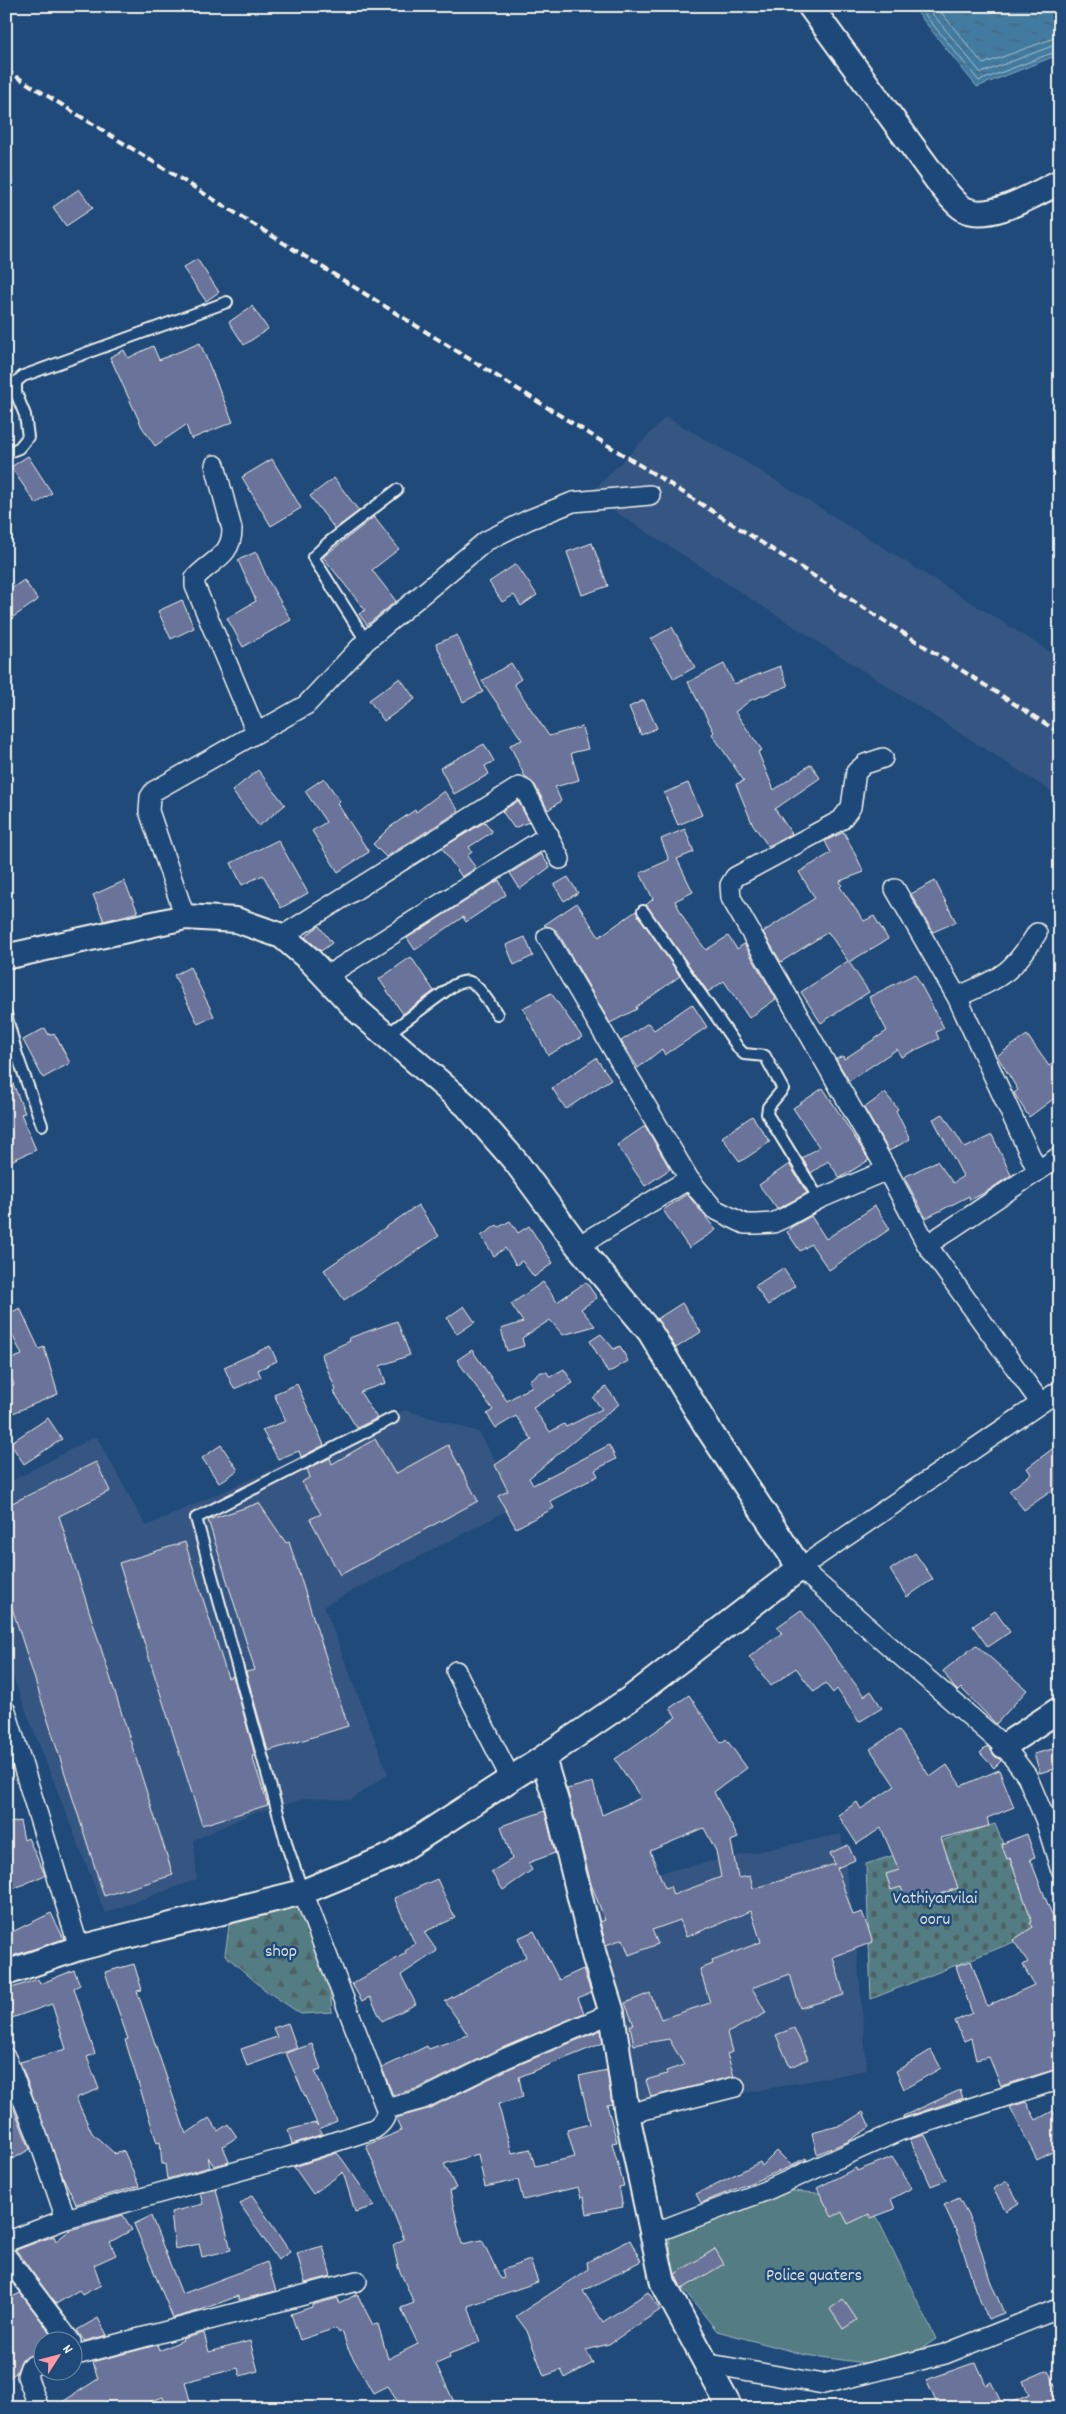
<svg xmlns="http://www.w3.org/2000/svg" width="1066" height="2414" viewBox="0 0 1066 2414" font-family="Dekko,sans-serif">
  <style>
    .built { fill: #365683 }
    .forest { fill: url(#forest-firs); stroke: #a3b6b6 }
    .cemetery { fill: url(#cemetery-stones); stroke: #a3b6b6 }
    .park { fill: #527c83; stroke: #a3b6b6 }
    .water { fill: url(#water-ripples); stroke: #8aaabd }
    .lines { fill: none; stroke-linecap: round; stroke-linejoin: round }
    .shore { stroke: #adc1cb; stroke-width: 1 }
    .building { fill: #6b7399; stroke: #f4f1e8; fill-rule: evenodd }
    .service-casing { stroke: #f4f1e8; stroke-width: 14 }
    .minor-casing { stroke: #f4f1e8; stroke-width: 22 }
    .tertiary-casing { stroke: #f4f1e8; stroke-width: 28 }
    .service { stroke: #1f4a7a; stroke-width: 10 }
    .minor { stroke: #1f4a7a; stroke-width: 19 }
    .tertiary { stroke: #1f4a7a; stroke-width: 24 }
    .rail { stroke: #f4f1e8; stroke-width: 4; stroke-dasharray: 8 4; stroke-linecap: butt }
    .labels { text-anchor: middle; stroke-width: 5; stroke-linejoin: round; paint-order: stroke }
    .park-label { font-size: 18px; fill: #dcdfd9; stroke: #1f4a7a }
  </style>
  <defs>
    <pattern id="forest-firs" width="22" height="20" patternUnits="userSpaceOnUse" patternTransform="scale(1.25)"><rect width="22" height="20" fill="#527c83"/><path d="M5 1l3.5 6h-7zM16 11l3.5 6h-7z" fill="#4e6264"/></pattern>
    <pattern id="cemetery-stones" width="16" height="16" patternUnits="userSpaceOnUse" patternTransform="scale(1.25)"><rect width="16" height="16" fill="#527c83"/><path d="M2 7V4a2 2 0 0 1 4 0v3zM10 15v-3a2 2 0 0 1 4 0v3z" fill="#4e6264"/></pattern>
    <pattern id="water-ripples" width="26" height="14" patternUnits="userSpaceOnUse" patternTransform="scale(1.25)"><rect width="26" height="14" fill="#437aa0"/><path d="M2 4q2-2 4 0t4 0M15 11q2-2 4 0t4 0" fill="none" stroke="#466478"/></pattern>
  </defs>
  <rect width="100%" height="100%" fill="#1f4a7a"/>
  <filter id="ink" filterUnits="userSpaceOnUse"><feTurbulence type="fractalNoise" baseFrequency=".02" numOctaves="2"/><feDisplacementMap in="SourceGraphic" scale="10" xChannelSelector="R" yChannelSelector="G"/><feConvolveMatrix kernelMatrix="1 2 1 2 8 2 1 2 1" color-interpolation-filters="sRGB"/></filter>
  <g filter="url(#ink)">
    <!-- built -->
    <path class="built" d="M666 417 754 467 1060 658V797L589 495Z
      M405 1410 479 1432 520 1504 324 1606 388 1774 351 1800 307 1798 248 1815 194 1840 197 1879 105 1913 6 1659V1484L96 1436 146 1526Z
      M841 1834 856 1940 867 2070 639 2113 592 1887Z"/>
    <!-- forest -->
    <path class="forest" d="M307 1902 328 1960 332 2012 301 2014 265 1990 225 1955 230 1919Z"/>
    <!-- cemetery -->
    <path class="cemetery" d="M995 1824 1039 1932 871 1999 866 1864Z"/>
    <!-- park -->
    <path class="park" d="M779 2190 867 2197 936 2339 894 2367 806 2355 717 2331 673 2276 669 2233Z"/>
    <!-- water -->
    <path class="water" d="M912 6H1060V54L977 87Z"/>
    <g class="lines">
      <!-- shore -->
      <path class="shore" d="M918 6 979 81 1060 50
        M926 6 981 73 1060 43
        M936 6 983 64 1060 36"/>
    </g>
    <!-- building -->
    <path class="building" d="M79 189 93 208 66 226 53 207Z
      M197 259 219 292 206 301 183 268Z
      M252 306 268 329 244 345 229 322Z
      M200 343 233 422 191 439 186 425 155 446 142 427 110 357 124 350 128 358 153 346 159 360Z
      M28 456 52 493 36 504 11 467Z
      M272 459 301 508 271 526 242 477Z
      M334 478 359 511 335 529 310 496Z
      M374 517 399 549 372 570 396 601 367 625 359 614 365 610 323 557Z
      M592 543 608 586 582 595 567 552Z
      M256 552 268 580 291 620 243 647 227 618 256 601 238 560Z
      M516 564 537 595 521 606 514 595 502 602 489 582Z
      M24 580 38 600 6 622V592Z
      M182 600 194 628 171 639 158 611Z
      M672 627 695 667 674 679 651 639Z
      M457 635 483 692 463 702 436 644Z
      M511 663 521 679 514 684 549 736 582 727 588 749 571 753 579 780 555 787 561 801 548 810 535 785 525 777 510 745 522 740 482 681Z
      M724 664 734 684 780 666 788 686 751 700 735 712 762 750 758 752 774 790 811 764 820 778 775 809 792 834 768 846 752 823 736 784 744 781 712 734 714 732 688 682Z
      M400 678 415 699 384 721 369 700Z
      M644 700 657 728 641 735 629 707Z
      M484 744 494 761 485 766 489 774 454 794 440 768Z
      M258 770 285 805 259 826 232 791Z
      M324 778 340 801 337 803 369 852 338 872 312 831 326 822 305 791Z
      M688 783 702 815 678 825 664 793Z
      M444 791 459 811 386 857 373 844 390 827 415 810 416 812Z
      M518 801 529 822 514 828 502 811Z
      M485 822 492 832 469 847 472 852 467 856 476 868 462 877 442 848Z
      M685 829 694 852 677 859 693 892 675 901 688 926 706 950 728 936 737 949 744 944 776 999 749 1018 724 981 708 992 646 905 653 899 640 873 669 860 661 839Z
      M844 832 864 872 840 881 842 885 840 887 864 921 874 916 888 939 849 962 869 992 821 1023 801 992 848 961 828 932 781 962 763 932 815 898 799 872 831 853 825 841Z
      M278 840 308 893 281 908 263 875 242 885 231 863Z
      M541 854 550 867 520 889 510 873Z
      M568 877 578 893 564 901 554 885Z
      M499 880 506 895 466 922 463 917 415 950 407 938Z
      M124 881 138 912 104 921 93 895Z
      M935 881 956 922 933 932 911 894Z
      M577 903 599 937 636 911 680 976 636 1007 637 1009 610 1023 557 931 544 925Z
      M319 926 332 943 321 951 305 937Z
      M525 937 533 956 514 965 506 945Z
      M411 957 434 991 403 1014 379 979Z
      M190 967 214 1016 198 1024 174 975Z
      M915 974 944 1028 936 1032 939 1039 901 1057 897 1049 849 1081 836 1059 843 1056 844 1059 887 1031 869 997Z
      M551 993 582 1037 548 1055 523 1008Z
      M692 1004 707 1027 665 1055 662 1049 638 1068 621 1041 648 1023 654 1030Z
      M45 1028 49 1035 54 1033 70 1063 43 1078 23 1040Z
      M1027 1035 1049 1066 1060 1058V1094L1029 1117 1014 1093 1018 1090 997 1056Z
      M596 1058 611 1079 566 1109 552 1088Z
      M7 1069 25 1113 21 1114 36 1150 6 1163Z
      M823 1088 869 1160 840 1178 828 1161 811 1173 802 1158 819 1147 793 1108Z
      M885 1093 898 1109 896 1111 910 1139 889 1151 864 1108Z
      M943 1114 965 1148 992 1135 1011 1175 986 1192 970 1200 969 1196 926 1218 904 1177 937 1161 953 1183 963 1176 933 1119Z
      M752 1116 770 1142 740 1162 722 1137Z
      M645 1126 670 1169 645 1186 617 1145Z
      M789 1164 807 1193 777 1209 759 1185Z
      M687 1194 716 1230 689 1248 663 1210Z
      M418 1205 439 1236 344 1300 324 1270Z
      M875 1206 890 1229 829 1270 811 1244 800 1251 787 1232 790 1228 811 1216 826 1239Z
      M510 1221 518 1233 529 1226 553 1263 534 1277 522 1261 516 1265 505 1248 494 1256 481 1236 497 1225 499 1227Z
      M783 1268 795 1286 768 1305 755 1286Z
      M543 1282 557 1302 586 1282 597 1298 581 1309 595 1326 563 1335 550 1320 522 1338 524 1346 507 1351 501 1329 523 1322 511 1304Z
      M682 1303 701 1332 676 1348 657 1319Z
      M464 1306 475 1322 457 1334 447 1318Z
      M20 1308 39 1349 44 1347 58 1394 6 1416V1388L14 1385 6 1361 22 1355 6 1322V1315Z
      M397 1321 410 1355 380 1366 386 1383 360 1392 377 1418 357 1428 334 1392 336 1390 321 1354 350 1341 349 1338Z
      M601 1334 614 1349 620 1346 628 1361 608 1373 590 1341Z
      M270 1346 277 1361 258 1370 261 1377 234 1389 224 1367Z
      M472 1350 507 1401 532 1386 529 1380 541 1372H547L550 1377 564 1369 573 1383 533 1408 550 1432 564 1424 566 1427 602 1409 593 1398 606 1387 619 1404 529 1478 533 1485 609 1445 616 1459 595 1470 598 1476 550 1501 554 1508 516 1528 498 1496 508 1491 495 1465 532 1440 516 1416 496 1428 487 1414 493 1410 457 1360Z
      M297 1384 324 1445 301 1457 299 1451 278 1459 262 1430 286 1421 274 1394Z
      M48 1418 62 1439 24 1464 10 1443Z
      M375 1439 395 1474 448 1445 478 1501 340 1575 310 1519 321 1514 302 1482 310 1477 307 1469 330 1458 332 1464Z
      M1060 1443V1485L1024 1510 1009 1491 1031 1474 1027 1468Z
      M221 1445 238 1470 219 1483 202 1458Z
      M96 1462 110 1491 59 1516 173 1875 104 1896 6 1589V1506Z
      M259 1503 286 1543 289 1542 348 1726 268 1751 246 1672 255 1670 208 1520Z
      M185 1542 228 1678 233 1676 255 1755 252 1756 268 1805 202 1825 119 1563Z
      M915 1553 933 1579 907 1597 890 1570Z
      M801 1610 864 1696 871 1691 882 1708 859 1722 837 1689 833 1693 825 1683 814 1692 796 1668 771 1686 749 1657 782 1633 777 1627Z
      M995 1611 1010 1632 988 1647 973 1626Z
      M976 1645 1027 1690 996 1724 961 1688 958 1691 953 1686 943 1671Z
      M689 1695 721 1743 726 1739 747 1768 714 1792 738 1838 731 1841 738 1878 750 1876 753 1889 835 1864 830 1853 848 1845 855 1860 837 1868 853 1915 862 1912 873 1942 833 1957 844 1995 800 2008 790 1974 752 1988 766 2013 727 2033 732 2052 727 2054 734 2076 651 2097 646 2080 667 2074 666 2071 684 2065 669 2039 634 2045 630 2025H634L625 2003 650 1993 661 2019 710 2003 700 1969 713 1964 712 1961 761 1942 751 1911 686 1937 680 1920 652 1930 658 1944 629 1955 623 1939 606 1945 600 1922 605 1920 591 1884 567 1789 593 1782 602 1815 641 1798 615 1759 676 1717 670 1708ZM704 1828 716 1851 721 1877 673 1895 670 1886 665 1888 650 1851Z
      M899 1730 930 1777 947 1765 961 1786 999 1770 1014 1807 987 1818 989 1826 941 1838 958 1888 928 1898 926 1892 905 1898 901 1887 891 1890 886 1874 899 1870 881 1828 857 1844 838 1815 857 1802 861 1809 895 1786 870 1749Z
      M987 1746 1001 1761 994 1768 980 1753Z
      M1060 1747V1767L1040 1773 1034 1754Z
      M545 1811 555 1853 528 1863 532 1870 503 1890 491 1872 512 1859 501 1826Z
      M20 1821 24 1840 28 1838 45 1875 6 1892V1824Z
      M1027 1834 1035 1857 1030 1859 1056 1925 1052 1927 1060 1940V2068L1001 2086 989 2057 976 2060 971 2038 964 2041 955 2021 972 2013 956 1966 971 1961 987 2006 1034 1985 1023 1965 1028 1962 1013 1940 1033 1927 1030 1923 1032 1922 1010 1858 1007 1859 1001 1844Z
      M437 1879 455 1918 424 1932 437 1951 401 1975 416 2004 382 2021 370 1997 362 2001 352 1984 406 1953 405 1951 415 1944 394 1898Z
      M51 1913 64 1939 6 1958V1935Z
      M534 1931 559 1980 583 1969 591 1992 578 1998 584 2013 502 2048 419 2088 393 2095 382 2068 427 2046 429 2049 468 2035 445 2001 526 1957 518 1938Z
      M134 1964 142 1990 137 1991 186 2134 209 2118 218 2131 228 2124 237 2137 223 2146 229 2162 214 2166 208 2157 210 2167 167 2179 165 2164H162L160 2142 157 2143 125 2040 128 2039 105 1972Z
      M74 1970 80 1985 74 1988 95 2054 87 2057 99 2089 76 2098 92 2133 115 2154 124 2151 139 2186 76 2204 63 2177 20 2062 66 2049 52 2004 6 2020V1990L38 1979 40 1984Z
      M288 2023 297 2048 247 2066 241 2049 277 2037 273 2028Z
      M794 2028 808 2059 790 2067 776 2035Z
      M601 2030 603 2043 519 2077 523 2097 498 2104 512 2153 530 2149 535 2166 575 2157 567 2130 590 2124 579 2076 607 2070 612 2104 607 2105 617 2142 612 2143 624 2186 619 2187 623 2207 587 2214 584 2197 581 2198 578 2187 523 2200 518 2180 485 2187 478 2154 444 2164 456 2188 450 2191 462 2244 482 2240 501 2279 504 2278 502 2270 530 2260 538 2282 468 2306 480 2342 449 2354 450 2358 436 2364 457 2408H402L387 2386 373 2393 348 2349 342 2331 339 2333 336 2328 300 2340 291 2314 312 2307V2305L338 2298 339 2304 357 2294 373 2325 378 2324 388 2359 418 2344 401 2308 414 2303 398 2267 393 2245 404 2239 366 2145 401 2131 396 2118 428 2109 511 2068Z
      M312 2044 321 2069 315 2071 337 2121 319 2129 323 2134 292 2144 288 2130 315 2123 318 2126 286 2053Z
      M931 2050 941 2068 904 2089 896 2071Z
      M6 2089 30 2149 13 2159 6 2149Z
      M960 2090 963 2098 903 2118V2116Z
      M1026 2102 1036 2120 1053 2111 1060 2123V2148L1037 2160 1010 2107Z
      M863 2112 870 2127 849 2141 817 2154 812 2133 842 2125Z
      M925 2135 946 2180 931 2186 910 2139Z
      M777 2151 791 2165 806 2158 807 2160 701 2203 696 2194 760 2162 762 2166Z
      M337 2153 342 2159 375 2206 355 2212 343 2172 313 2194 294 2167Z
      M892 2157 912 2188 891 2199 895 2209 871 2218 869 2214 848 2224 842 2212 832 2217 817 2188 856 2168 857 2171Z
      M1007 2181 1019 2203 1006 2211 993 2189Z
      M216 2189 231 2250 202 2257 199 2244 175 2249 171 2212 203 2204 200 2193Z
      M252 2195 290 2252 278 2260 240 2204Z
      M959 2198 974 2227 990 2280 1004 2313 988 2319 975 2289 959 2237 944 2205Z
      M123 2215 132 2230 110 2242 116 2255 94 2265 101 2285 82 2295 79 2290 56 2304 16 2250 54 2236 56 2241 70 2230Z
      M151 2216 182 2294 267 2262 276 2291 239 2300 238 2296 198 2311 173 2318 134 2224Z
      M630 2240 641 2261 583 2291 603 2322 648 2292 660 2310 609 2344 586 2350 593 2363 565 2378 561 2370 544 2376 527 2331 516 2316 588 2269 587 2262Z
      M323 2246 331 2276 305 2283 297 2253Z
      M715 2249 724 2264 682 2289 675 2274Z
      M20 2293 57 2342H42V2351L22 2359 16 2373 6 2380V2300Z
      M843 2299 857 2320 843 2329 830 2309Z
      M98 2318 107 2335 84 2341 77 2330Z
      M204 2333 209 2352 250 2341 258 2371 240 2376 238 2368 188 2381 185 2382 192 2408H166L163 2397 133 2408H53L98 2379 93 2362 157 2345 159 2351 183 2340 182 2339Z
      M976 2362 986 2385 991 2382 1003 2406 1029 2395 1023 2381 1048 2370 1060 2395V2408H939L926 2380Z"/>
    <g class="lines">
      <!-- service casing -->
      <g class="service-casing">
        <path id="service" d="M6 453 19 448 28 437 25 415 16 393V382L23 376 227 302
          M366 641 313 557 329 542 397 490
          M643 911 739 1049 744 1054 765 1056 783 1089 768 1107 767 1114 819 1199
          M6 1014 17 1055 42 1125
          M386 1035 454 985C459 983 465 980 470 982 478 984 492 1007 497 1014
          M303 1892 288 1849 196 1518 393 1418"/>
      </g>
      <!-- minor casing -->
      <g class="minor-casing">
        <path id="minor" d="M215 465 232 529C232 557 211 560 195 578V586L256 732
          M883 758 865 764 856 772 851 807 841 820 735 877 730 885 731 898 887 1170 927 1245 1040 1402
          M895 889 957 997 1037 1170
          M185 917 149 811 150 797 154 791 306 705 366 641 486 541 528 520 573 502 650 495
          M282 936 519 787 525 790 560 859
          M547 937 689 1179 714 1209 745 1224H757L773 1223 786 1217 819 1199 887 1170
          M325 977 549 835
          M957 997C1001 977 1011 975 1037 933
          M927 1245 1060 1156
          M578 1246 689 1179
          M1060 1390 800 1568 1004 1746 1027 1776 1045 1819 1060 1868
          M456 1671 511 1779
          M6 1711 79 1948
          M6 2058 37 2135 66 2219
          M386 2109 423 2099 506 2058 612 2013
          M627 2114 735 2087
          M651 2234 765 2191 899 2131 1060 2079
          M6 2242 66 2219 285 2158 374 2129C381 2124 387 2118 386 2109L303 1892
          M6 2256 71 2342
          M72 2356 357 2281
          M704 2363 823 2384 945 2354 1060 2308
          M39 2408 27 2376 30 2367 42 2362"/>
      </g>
      <!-- tertiary casing -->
      <g class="tertiary-casing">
        <path id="tertiary" d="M810 6 942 187C948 194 956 205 964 209 989 223 1036 193 1060 182
          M6 954 14 955 185 917 236 920 282 936 309 959 358 1011 467 1106 516 1162 578 1246 650 1332 707 1427 800 1568 631 1698 543 1758 393 1855 303 1892 79 1948 6 1973
          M1004 1746 1060 1709
          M543 1758 558 1808 594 1955 612 2013 627 2114 663 2283 730 2408"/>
      </g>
      <!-- service -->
      <use href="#service" class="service"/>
      <!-- minor -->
      <use href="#minor" class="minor"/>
      <!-- tertiary -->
      <use href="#tertiary" class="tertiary"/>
      <!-- rail -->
      <path class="rail" d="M6 70 662 479 1060 733"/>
    </g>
  </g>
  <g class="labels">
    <!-- park labels -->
    <g class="park-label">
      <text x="935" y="1903">Vathiyarvilai<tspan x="935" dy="21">ooru</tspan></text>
      <text x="281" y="1956">shop</text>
      <text x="814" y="2280">Police quaters</text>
    </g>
  </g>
  <!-- margin -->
  <rect width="1066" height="2414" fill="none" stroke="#1f4a7a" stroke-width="25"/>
  <rect x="12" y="12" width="1041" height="2389" fill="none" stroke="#f4f1e8" stroke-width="2" filter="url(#ink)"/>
  <!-- north arrow -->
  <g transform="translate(58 2356) rotate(54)"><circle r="24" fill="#1f4a7a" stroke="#748da6"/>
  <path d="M0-4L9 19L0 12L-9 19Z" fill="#ff9aa2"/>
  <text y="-8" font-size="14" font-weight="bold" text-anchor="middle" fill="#f4f1e8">N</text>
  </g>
</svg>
